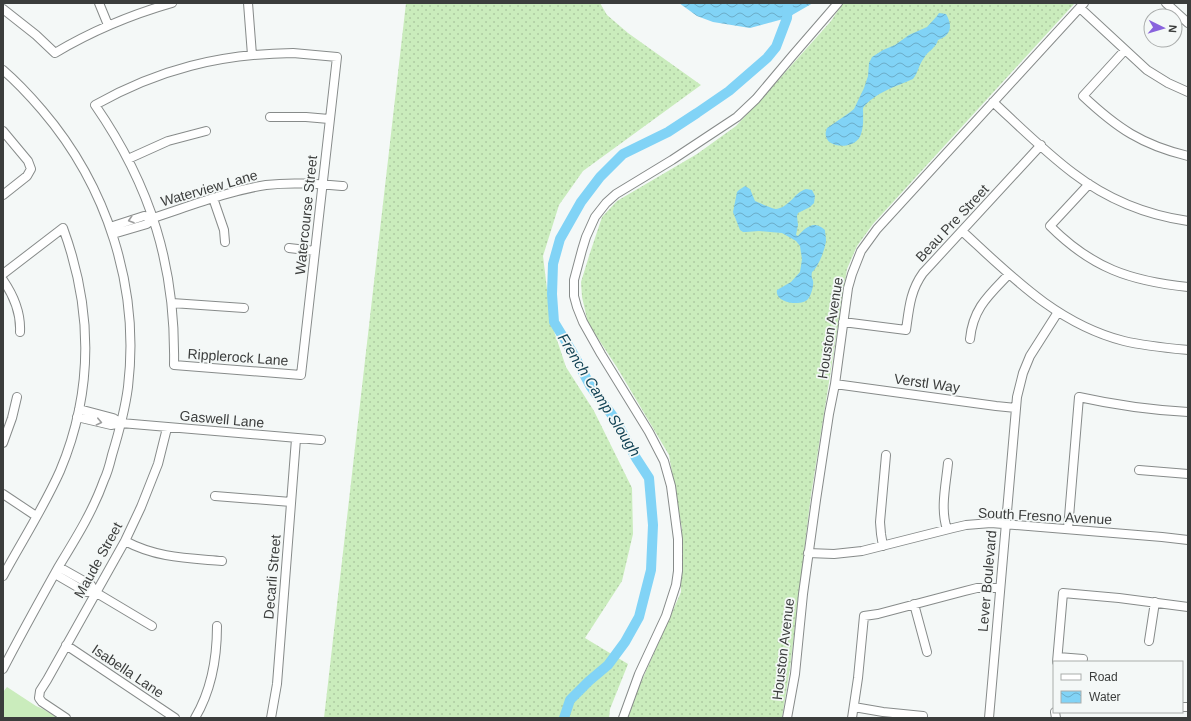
<svg xmlns="http://www.w3.org/2000/svg" width="1191" height="721" viewBox="0 0 1191 721" font-family="Helvetica,sans-serif">
  <style>
    .grass { fill: url(#grass-dots) }
    .park { fill: #caecbc }
    .water { fill: url(#water-waves) }
    .lines { fill: none; stroke-linecap: round; stroke-linejoin: round }
    .river { stroke: #81d3f6; stroke-width: 10 }
    .minor-casing { stroke: #878b8a; stroke-width: 10 }
    .minor { stroke: #fff; stroke-width: 8 }
    .oneway { stroke: #9d9e9e }
    .labels { text-anchor: middle; stroke-width: 3.5; stroke-linejoin: round; paint-order: stroke }
    .street-label { font-size: 14px; fill: #3b3d3c; stroke: #f4f8f7 }
    .water-label { font-size: 15px; font-style: italic; fill: #114254; stroke: #f4f8f7 }
  </style>
  <defs>
    <pattern id="grass-dots" width="8" height="8" patternUnits="userSpaceOnUse"><rect width="8" height="8" fill="#caecbc"/><path d="M2 2h.1M6 6h.1" fill="none" stroke="#aecba2" stroke-width="1.8" stroke-linecap="round"/></pattern>
    <pattern id="water-waves" width="16" height="10" patternUnits="userSpaceOnUse"><rect width="16" height="10" fill="#81d3f6"/><path d="M0 5q4-4 8 0t8 0" fill="none" stroke="#6bacc8"/></pattern>
  </defs>
  <rect width="100%" height="100%" fill="#f4f8f7"/>
  <!-- grass -->
  <path class="grass" d="M406 3H600L607 15 628 33 701 85 583 171 559 205 543 256 551 322 566 367 594 411 632 488 633 534 622 581 585 638 628 664 610 709 609 718H324Z
    M843 3H1075L873 224 857 246 847 269 811 495 790 668 782 718H626L627 714 681 592 680 555 682 529 669 455 618 369 588 323 582 297 581 282 589 256 602 217 617 201 697 154 736 126 765 95 831 21Z"/>
  <!-- park -->
  <path class="park" d="M7 687 36 706 43 709 58 718H3V692Z"/>
  <!-- water -->
  <path class="water" d="M679 3H813L787 18 750 28 713 22 697 16Z
    M939 13 946 14C953 26 951 35 938 40 936 48 928 51 924 58 919 64 918 73 913 79 897 86 874 93 863 108 863 116 864 126 861 134 856 152 818 149 827 128L849 113 854 109 864 88 868 76 869 63 872 57 883 50 895 45 909 35 927 27 937 16Z
    M745 186 750 189 755 201C760 203 772 209 776 209 790 207 795 192 806 189 808 189 810 190 812 190L815 196 814 203 810 207 798 213 797 216 798 225 796 235 798 236C806 227 814 220 825 230 825 233 826 237 826 240 826 247 818 268 812 272 811 277 812 277 813 281 814 285 811 296 808 299 802 307 774 303 777 290L791 282 800 272 802 259 800 246 796 241 782 233 759 231 746 232H743L740 230 733 212 737 192 739 190Z"/>
  <g class="lines">
    <!-- river -->
    <path class="river" d="M564 718 570 700 589 681 608 665 625 642 639 617 651 570 653 525 649 478 636 458 615 419 591 387 571 350 554 322 552 294 553 264 560 239 581 202 600 177 623 154 668 132 697 113 729 91 767 58 776 47 787 18 788 3"/>
    <!-- minor casing -->
    <g class="minor-casing">
      <path id="minor" d="M99 3 108 25
        M248 3 252 55
        M1166 3 1188 23
        M1080 8 1147 70 1168 83 1188 92
        M3 9 36 35 55 53C92 31 130 15 172 3
        M1125 50 1083 96C1117 128 1142 145 1188 156
        M293 53 337 57 301 375 174 365C176 267 151 186 95 105 159 69 220 54 293 53Z
        M3 70C17 82 30 96 42 110 107 186 140 287 128 387 125 410 119 432 112 455 110 463 108 472 104 480 93 511 76 538 59 566 40 600 21 634 3 669
        M993 102C1019 126 1045 152 1073 173 1107 199 1146 215 1188 221
        M270 117H306L329 119
        M3 131 28 161 31 169 27 176 3 195
        M128 159 168 141 206 131
        M1089 184 1050 226C1092 268 1130 281 1188 287
        M213 198 224 230 225 242
        M110 227 144 216 153 218
        M962 231C1011 276 1057 324 1124 341 1145 346 1167 348 1188 350
        M113 234 147 224 153 218C190 206 228 191 266 185 292 182 317 184 343 186
        M289 248 315 251
        M3 274 63 228C93 310 94 390 60 471 44 507 22 541 3 576
        M3 280C14 296 21 313 20 332
        M172 303 244 308
        M843 322 906 330C909 309 910 291 923 273L1041 145
        M970 339C973 308 989 295 1009 274
        M835 384 996 406 1016 408
        M79 409 113 418 121 423
        M77 417 111 425 121 423 321 440
        M3 443 12 418 17 397
        M1139 470 1188 474
        M3 494 36 516
        M215 496 291 502
        M947 529C940 509 946 484 948 463
        M1068 529 1079 397C1115 405 1151 410 1188 412
        M125 541C157 558 187 558 222 561
        M883 546 881 534 880 522 886 455
        M808 553 834 554 862 551 953 528 966 525 991 523 1162 537 1188 540
        M59 567 91 585 95 592
        M55 574 86 592H95L152 626
        M914 604 927 652
        M1149 641 1155 602
        M66 645 175 718
        M1058 657 1083 659
        M1057 662 1063 593 1119 598 1188 607
        M854 707 883 712 923 716
        M1182 707H1188
        M1055 712 1056 718
        M66 718 42 702 39 698 40 691 47 680 125 541 141 507 158 464 167 428
        M195 718C211 691 217 657 217 626
        M271 718 277 684 296 439
        M623 718 639 674 666 616 676 585 678 571V539L671 486 664 461 649 432 601 354 583 322 577 307 574 296V280L582 250 586 237 595 217 606 203 616 194 672 160 737 117 756 99 793 55 838 3
        M787 718 795 674 803 594 816 500 829 414 835 384 848 288 852 274 861 251 877 229 1084 3
        M852 718 858 678 864 616 878 614 965 591 977 588H1000
        M989 718 1017 397 1023 373 1030 356 1058 312"/>
    </g>
    <!-- minor -->
    <use href="#minor" class="minor"/>
  </g>
  <!-- one-way arrows -->
  <defs><path id="oneway-chevron" d="M-2-3.5L2.5 0L-2 3.5" fill="none" stroke-width="1.6" stroke-linecap="round" stroke-linejoin="round"/></defs>
  <g class="oneway">
    <use href="#oneway-chevron" transform="translate(131 220) rotate(162)"/>
    <use href="#oneway-chevron" transform="translate(99 422) rotate(13)"/>
  </g>
  <g class="labels">
    <!-- street labels -->
    <g class="street-label">
      <text transform="translate(209 188) rotate(-16)" y="5">Waterview Lane</text>
      <text transform="translate(306 215) rotate(-84)" y="5">Watercourse Street</text>
      <text transform="translate(952 223) rotate(-47)" y="5">Beau Pre Street</text>
      <text transform="translate(830 328) rotate(-81)" y="5">Houston Avenue</text>
      <text transform="translate(238 357) rotate(4)" y="5">Ripplerock Lane</text>
      <text transform="translate(927 383) rotate(8)" y="5">Verstl Way</text>
      <text transform="translate(222 419) rotate(5)" y="5">Gaswell Lane</text>
      <text transform="translate(1045 516) rotate(3)" y="5">South Fresno Avenue</text>
      <text transform="translate(98 560) rotate(-61)" y="5">Maude Street</text>
      <text transform="translate(272 577) rotate(-85)" y="5">Decarli Street</text>
      <text transform="translate(987 581) rotate(-85)" y="5">Lever Boulevard</text>
      <text transform="translate(783 649) rotate(-83)" y="5">Houston Avenue</text>
      <text transform="translate(128 671) rotate(34)" y="5">Isabella Lane</text>
    </g>
    <!-- water labels -->
    <g class="water-label">
      <text transform="translate(599 395) rotate(58)" y="5">French Camp Slough</text>
    </g>
  </g>
  <!-- border -->
  <rect width="1191" height="721" fill="none" stroke="#3b3d3c" stroke-width="8"/>
  <!-- legend -->
  <rect x="1053" y="661" width="130" height="52" fill="#f4f8f7" stroke="#aaadac"/>
  <rect x="1061" y="674" width="20" height="6" fill="#ffffff" stroke="#aaadac"/>
  <text x="1089" y="681" font-size="12" fill="#3b3d3c">Road</text>
  <rect x="1061" y="691" width="20" height="12" fill="url(#water-waves)" stroke="#aaadac"/>
  <text x="1089" y="701" font-size="12" fill="#3b3d3c">Water</text>
  <!-- north arrow -->
  <g transform="translate(1163 28) rotate(95)"><circle r="19" fill="#f4f8f7" stroke="#aaadac"/>
  <path d="M0-3L7 15L0 10L-7 15Z" fill="#8963dd"/>
  <text y="-6" font-size="11" font-weight="bold" text-anchor="middle" fill="#3b3d3c">N</text>
  </g>
</svg>
